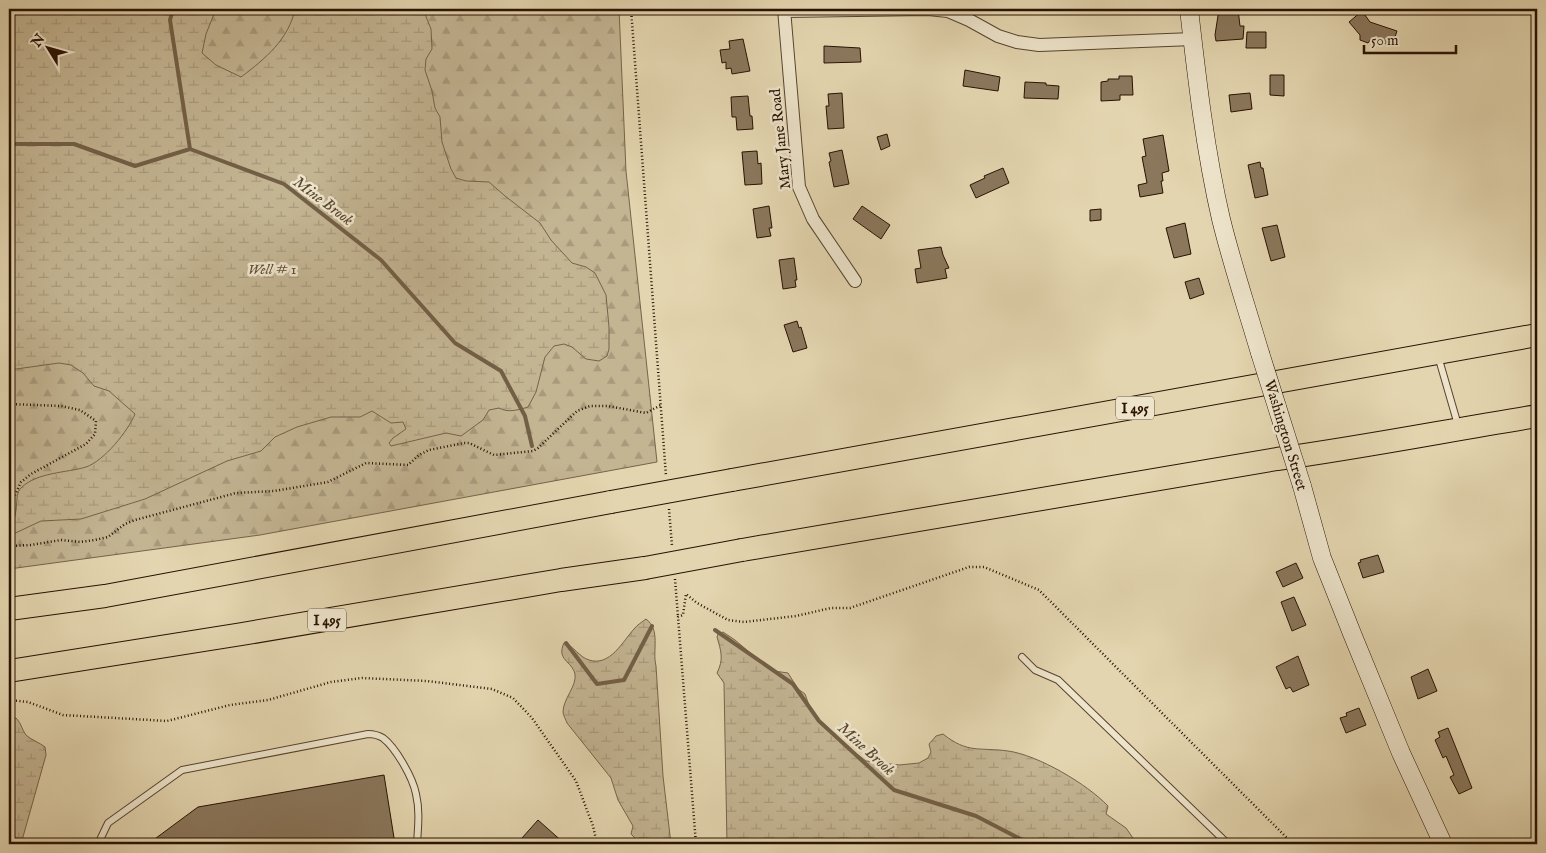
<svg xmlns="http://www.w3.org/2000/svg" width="1546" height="853" viewBox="0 0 1546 853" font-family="'IM FELL English',serif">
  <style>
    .forest { fill: url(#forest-firs); stroke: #76634a }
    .wetland { fill: url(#wetland-marsh); stroke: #76634a }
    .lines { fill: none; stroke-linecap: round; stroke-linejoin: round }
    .stream { stroke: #735f46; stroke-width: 4 }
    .building { fill: #8a775c; stroke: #291202 }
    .service-casing { stroke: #58432d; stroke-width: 8 }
    .minor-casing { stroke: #58432d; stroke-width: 14 }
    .secondary-casing { stroke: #291202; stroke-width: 19 }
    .motorway-casing { stroke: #291202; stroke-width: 24 }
    .path { stroke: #291202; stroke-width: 2.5; stroke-dasharray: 1 2.5; stroke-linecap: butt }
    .service { stroke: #ede4cb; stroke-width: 6 }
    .minor { stroke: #ede4cb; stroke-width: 12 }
    .secondary { stroke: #ede4cb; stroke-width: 18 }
    .motorway { stroke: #e3d5af; stroke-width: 22 }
    .secondary-bridge-casing { stroke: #291202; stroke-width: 19; stroke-linecap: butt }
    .motorway-bridge-casing { stroke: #291202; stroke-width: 24; stroke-linecap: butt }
    .secondary-bridge { stroke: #ede4cb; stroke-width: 18 }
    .motorway-bridge { stroke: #e3d5af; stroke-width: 22 }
    .labels { text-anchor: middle; stroke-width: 5; stroke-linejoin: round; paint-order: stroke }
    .shield { fill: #ede4cb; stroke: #64513e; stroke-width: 1 }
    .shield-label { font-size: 14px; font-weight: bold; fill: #291202 }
    .street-label { font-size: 15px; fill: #291202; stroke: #ede4cb }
    .park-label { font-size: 15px; font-style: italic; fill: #5f4b34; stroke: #ede4cb }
    .water-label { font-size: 16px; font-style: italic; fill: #5a4630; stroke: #ede4cb }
  </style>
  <defs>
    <pattern id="forest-firs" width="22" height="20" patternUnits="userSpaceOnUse" patternTransform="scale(1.25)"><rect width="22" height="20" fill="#c3b492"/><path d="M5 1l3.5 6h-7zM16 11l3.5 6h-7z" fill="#a89a7c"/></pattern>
    <pattern id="wetland-marsh" width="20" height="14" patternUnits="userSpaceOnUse" patternTransform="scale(1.25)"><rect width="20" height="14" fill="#c3b492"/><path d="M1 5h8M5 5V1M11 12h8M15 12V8" fill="none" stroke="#a89a7c"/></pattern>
  </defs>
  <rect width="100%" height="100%" fill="#e3d5af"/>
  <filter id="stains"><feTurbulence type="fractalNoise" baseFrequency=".004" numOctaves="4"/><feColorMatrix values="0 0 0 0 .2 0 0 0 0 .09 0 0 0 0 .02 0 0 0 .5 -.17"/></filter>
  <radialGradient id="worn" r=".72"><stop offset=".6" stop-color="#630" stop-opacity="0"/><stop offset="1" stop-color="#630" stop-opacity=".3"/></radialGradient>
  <!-- forest -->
  <path class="forest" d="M9 9H619L626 171 657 462 260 535 9 569Z"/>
  <!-- wetland -->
  <path class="wetland" d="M9 9H216L206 34 202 53 216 65 241 77C265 59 289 39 295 9H423L431 29 432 49 426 59 425 70 432 91 435 108 440 117 442 142 451 169 456 178 466 181 489 182 505 196 540 223 551 240 572 263 586 267 595 273 606 295 609 327V349L607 356 599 361 586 359 572 347 564 344 554 346 545 357 536 392 528 407C518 410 508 413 499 408L489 410 483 420 461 436 446 433 391 446 389 443 393 438 406 429 403 422 391 423 372 411 360 417H331L297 427 275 437 261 451 227 461 145 499 81 519 41 521 9 536V527C21 513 13 496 21 488 37 472 66 473 86 467 104 461 128 431 135 414L109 391 94 386 83 373 71 365 59 363 9 370Z
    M646 619C661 630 652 650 656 666L663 776 671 844H639L637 840 631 834 633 826 618 800 611 778 567 723C566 720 563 715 563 712 563 699 577 686 575 674 572 661 556 660 564 643 574 646 579 657 589 660 610 667 623 641 634 629 637 625 642 622 646 619Z
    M723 632 735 640 768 668 774 671 788 673 798 689 805 694 811 711 840 741 866 761 899 765 919 763 928 758 931 752 929 744 936 736 943 734C968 754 979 747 1008 751 1038 755 1087 784 1108 806L1106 814 1126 828 1137 844H727L724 683 717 673C724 659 721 651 717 637L718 634Z
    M16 718C22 724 22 731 27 736 32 740 40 743 45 747L46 755 21 844H9V719Z"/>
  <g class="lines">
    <!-- stream -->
    <path class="stream" d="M173 9 170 20 190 149
      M9 144H74L135 166 190 149 284 184 381 260 455 343 501 371 525 416 532 446
      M715 630 793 684 819 721 894 790 976 816 1030 844
      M566 643 597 684 624 680 652 626"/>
  </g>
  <!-- building -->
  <path class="building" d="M1219 9H1238L1240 26H1244L1243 39 1216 41 1215 35Z
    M1362 11 1370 22 1397 31 1392 46 1371 39 1368 43 1360 40V35L1349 22Z
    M1247 32H1266V48H1246Z
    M743 39 750 71 732 74 731 68 726 69V62L722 63 720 50 730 49 729 41Z
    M824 46 860 48 861 62 824 63Z
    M965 70 1000 77 998 91 963 86Z
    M1270 75H1284V96L1270 95Z
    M1119 76H1132L1133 95H1120V100L1101 101V82L1108 81V79H1119Z
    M1025 82 1046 83V85L1059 86 1058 99 1024 98Z
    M842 93 844 128 828 129 826 106H829L828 94Z
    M1250 93 1252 109 1231 112 1229 95Z
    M748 96 750 116H752L753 129 737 130 736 117H732L731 97Z
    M887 134 890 146 881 150 877 137Z
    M1163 135 1169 171 1162 173 1163 181H1161L1163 193 1140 197 1138 185 1147 183 1142 157 1146 156 1143 139Z
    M842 150 849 184 834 187 829 162 831 161 829 153Z
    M757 151 758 164 761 163 762 184 745 185 742 152Z
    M1260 162 1261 168H1263L1268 195 1255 198 1248 165Z
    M1003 168 1009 183 976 198 970 185 985 178 984 176Z
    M769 206 772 228H769L771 236 757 238 753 209Z
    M862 206 890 225 881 239 853 219Z
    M1101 209V220L1090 221V210Z
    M1185 223 1191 254 1174 258 1166 228Z
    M1277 225 1285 257 1271 261 1262 228Z
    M941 247 943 255 949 268 945 269 947 278 917 283 915 269 921 268 918 250Z
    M794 258 797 280H795L796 287 783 289 779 260Z
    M1199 278 1204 294 1190 299 1185 282Z
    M797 321 799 328 801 327 807 348 793 352 784 325Z
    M1378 555 1384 572 1363 578 1358 563 1361 562 1360 560Z
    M1296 563 1303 578 1283 587 1276 572Z
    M1294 597 1306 625 1292 631 1281 602Z
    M1298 656 1309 685 1293 692 1290 687 1286 689 1276 667Z
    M1428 669 1437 691 1418 699 1411 677Z
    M1359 708 1366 725 1346 733 1340 718 1347 716 1346 713Z
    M1448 728 1472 788 1459 794 1450 777 1454 775 1446 756 1443 758 1435 740 1440 737 1438 732Z
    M384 775 395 844H148L198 807Z
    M538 820 565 844H529L522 838Z"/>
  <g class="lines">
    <!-- service casing -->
    <g class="service-casing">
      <path id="service" d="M1438 356 1458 425
        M1022 657 1035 670 1058 680 1228 844
        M98 844 108 823 182 770 368 734C373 734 378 735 383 738 396 748 413 778 416 794 420 811 418 827 417 844"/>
    </g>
    <!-- minor casing -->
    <g class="minor-casing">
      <path id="minor" d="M784 9 799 187 813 219 855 281
        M784 11 928 9 948 11 969 20 998 36 1017 42 1039 45 1193 39"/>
    </g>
    <!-- secondary casing -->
    <g class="secondary-casing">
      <path id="secondary" d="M1189 9C1197 79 1205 150 1221 219 1232 264 1247 309 1260 353
        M1302 486 1322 558 1353 636 1401 753 1443 844"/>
    </g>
    <!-- motorway casing -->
    <g class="motorway-casing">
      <path id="motorway" d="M732 480 1537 335
        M742 550 1277 459C1364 447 1450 430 1537 416
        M9 609 105 596 611 502
        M9 671 242 634 561 580 645 568"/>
    </g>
    <!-- path -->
    <path class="path" d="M631 9 666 476
      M9 404 61 406 80 410 96 421 95 434 86 444 31 474 21 482 9 508
      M669 509 672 546
      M9 546 31 545 61 540 80 542 95 540 108 537 125 524 135 520 236 493 274 491 328 482 366 463 408 465 419 455 429 450 464 443H469L494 455 533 451 538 448 577 411 590 406H608L646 413 661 405
      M675 579 678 617
      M9 700 28 702 63 715 167 721 230 705 268 700 331 682 362 678 427 681 492 689 513 698 532 718 576 781 593 826 597 844
      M696 844 678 617 683 615 686 594 697 603 728 620 744 622 796 616 831 608H850L969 567H984L1039 590 1293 844"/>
    <!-- service -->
    <use href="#service" class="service"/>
    <!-- minor -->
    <use href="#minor" class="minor"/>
    <!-- secondary -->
    <use href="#secondary" class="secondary"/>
    <!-- motorway -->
    <use href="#motorway" class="motorway"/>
    <!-- secondary-bridge casing -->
    <g class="secondary-bridge-casing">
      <path id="secondary-bridge" d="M1260 353 1302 486"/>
    </g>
    <!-- motorway-bridge casing -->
    <g class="motorway-bridge-casing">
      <path id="motorway-bridge" d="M611 502 732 480
        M645 568 742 550"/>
    </g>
    <!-- secondary-bridge -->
    <use href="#secondary-bridge" class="secondary-bridge"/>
    <!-- motorway-bridge -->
    <use href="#motorway-bridge" class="motorway-bridge"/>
  </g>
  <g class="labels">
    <!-- shield labels -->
    <g class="shield">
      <rect x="1116" y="396.5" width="38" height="23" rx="4"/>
      <rect x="308" y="608.5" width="38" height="23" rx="4"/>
    </g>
    <g class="shield-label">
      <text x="1135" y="413">I 495</text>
      <text x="327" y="625">I 495</text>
    </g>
    <!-- street labels -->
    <g class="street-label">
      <text transform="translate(780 139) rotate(-96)" y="5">Mary Jane Road</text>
      <text transform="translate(1286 435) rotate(73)" y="5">Washington Street</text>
    </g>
    <!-- park labels -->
    <g class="park-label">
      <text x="272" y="274">Well # 1</text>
    </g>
    <!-- water labels -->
    <g class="water-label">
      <text transform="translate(324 200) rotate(37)" y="6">Mine Brook</text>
      <text transform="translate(867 748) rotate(42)" y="6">Mine Brook</text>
    </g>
  </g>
  <!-- margin -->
  <rect width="1546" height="853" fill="none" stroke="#e3d5af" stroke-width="30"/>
  <rect x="10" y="10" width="1526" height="833" fill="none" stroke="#291202" stroke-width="2.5"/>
  <rect x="15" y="15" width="1516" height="823" fill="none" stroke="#291202"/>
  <!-- north arrow -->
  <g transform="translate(48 48) rotate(307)" stroke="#ede4cb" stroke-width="4" paint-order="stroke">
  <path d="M0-4L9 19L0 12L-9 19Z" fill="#291202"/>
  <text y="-8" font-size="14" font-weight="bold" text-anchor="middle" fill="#291202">N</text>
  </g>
  <!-- scale -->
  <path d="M1364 45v8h92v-8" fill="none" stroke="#291202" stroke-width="2.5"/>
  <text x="1371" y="45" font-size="15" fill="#291202" stroke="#ede4cb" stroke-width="4" paint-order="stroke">50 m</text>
  <rect width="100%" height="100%" filter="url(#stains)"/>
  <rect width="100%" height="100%" fill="url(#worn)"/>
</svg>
